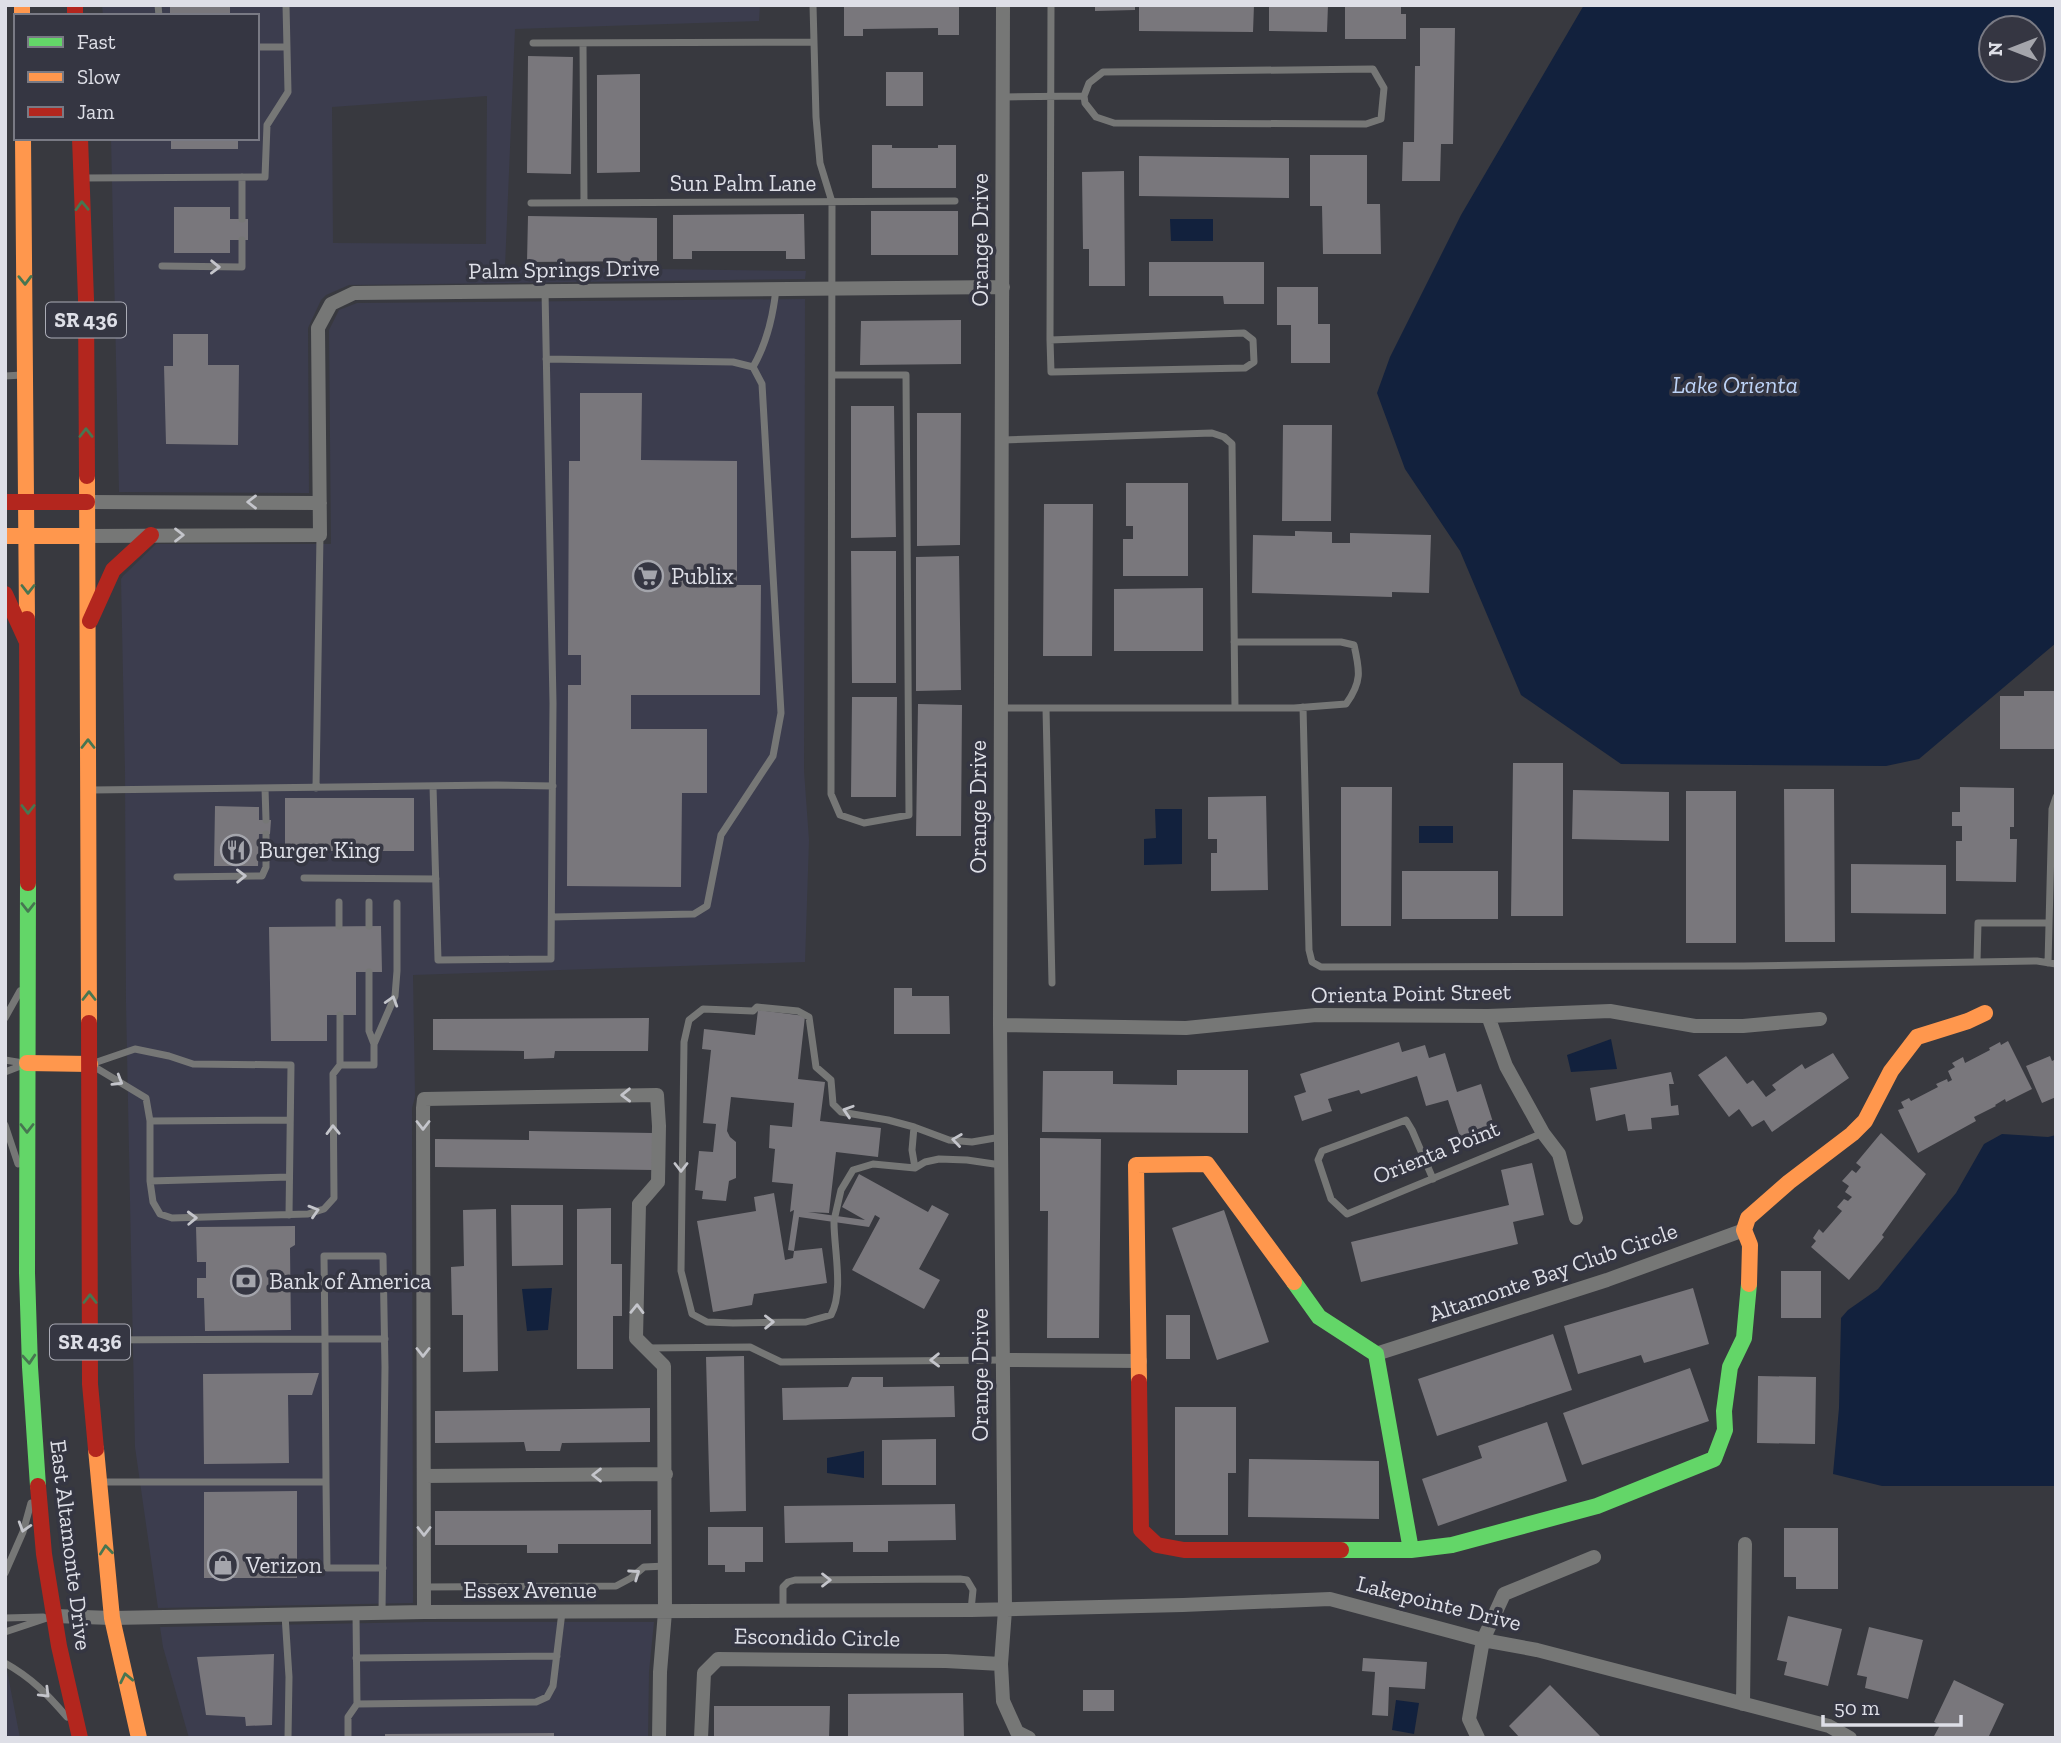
<svg xmlns="http://www.w3.org/2000/svg" width="2061" height="1743" viewBox="0 0 2061 1743" font-family="'Zilla Slab',serif">
  <style>
    .built { fill: #3c3d4e; fill-rule: evenodd }
    .water { fill: #12213d; fill-rule: evenodd }
    .building { fill: #79777c }
    .lines { fill: none; stroke-linecap: round; stroke-linejoin: round }
    .lane { stroke: #767776; stroke-width: 7 }
    .street { stroke: #767776; stroke-width: 14 }
    .fast { stroke: #63d668; stroke-width: 16 }
    .slow { stroke: #ff974d; stroke-width: 16 }
    .jam { stroke: #b3261e; stroke-width: 16 }
    .oneway { stroke: #477651 }
    .oneway2 { stroke: #c4c5cb }
    .labels { text-anchor: middle; stroke-width: 7; stroke-linejoin: round; paint-order: stroke }
    .shield { fill: #353642; stroke: #abacb6; stroke-width: 2 }
    .shield-label { font-size: 21px; font-weight: bold; fill: #dedfe7 }
    .street-label { font-size: 23px; fill: #dedfe7; stroke: #353642 }
    .poi-label { font-size: 23px; fill: #dedfe7; stroke: #353642; text-anchor: start }
    .water-label { font-size: 24px; font-style: italic; fill: #bdd3f7; stroke: #353642 }
  </style>
  <rect width="100%" height="100%" fill="#38393f"/>
  <!-- built -->
  <path class="built" d="M102 5H760L759 21 515 29 505 267 806 271 805 279 349 285 326 295 321 300 308 328 309 493 119 492 111 138H257V16H103ZM487 96 486 244 333 243 332 107Z
    M805 299 804 771 809 840 805 962 413 975 415 1097 412 1108 413 1603 158 1608 135 1447 126 1003 125 771 121 579 123 576 156 544H331L329 330 339 310 357 303Z
    M424 1622H654L649 1672 648 1738H189L163 1647 160 1627Z
    M5 1660 20 1738H5Z"/>
  <!-- water -->
  <path class="water" d="M1584 5H2056V643L1919 759 1886 766 1621 764 1521 695 1460 551 1405 469 1377 393 1390 357 1461 215ZM1991 28H2033V70H1991Z
    M1170 219H1213V241H1171Z
    M1155 809H1182V864L1144 865V839L1156 838Z
    M1419 826H1453V843H1419Z
    M1611 1039 1617 1069 1571 1072 1567 1055Z
    M2002 1134 2048 1137 2056 1135V1486H1882L1833 1474 1839 1408 1841 1318 1848 1310 1878 1289 1956 1193 1984 1144Z
    M552 1288 548 1330 527 1331 522 1289Z
    M864 1451V1478L827 1473V1458Z
    M1396 1700 1419 1703 1414 1734 1392 1730Z"/>
  <!-- building -->
  <path class="building" d="M170 5H230V16H170Z
    M844 5H959V35H938V28L863 29V36H844Z
    M1095 5H1135V10L1095 11Z
    M1139 5H1254L1253 32 1139 31Z
    M1269 5H1328L1327 32 1269 31Z
    M1345 5H1401V14H1406V39H1345Z
    M1420 28H1455L1453 144H1441L1440 181H1402L1403 142H1414L1415 66H1420Z
    M528 56 573 57 571 174 527 173Z
    M886 72H923V106H886Z
    M640 74V172L597 173V75Z
    M171 138H238V149H171Z
    M872 145H892V148H938V145H956V188H872Z
    M1310 155H1367V204H1380L1381 254H1323L1322 206H1310Z
    M1139 156 1289 158V198L1139 196Z
    M1124 171 1125 286H1089V249H1083L1082 172Z
    M174 207H230V219H248V240H230V253H174Z
    M871 211H958V255H871Z
    M804 214 805 259H786V251H692V259H673V215Z
    M528 216 657 218V261L527 262Z
    M1149 262H1264V304H1224L1223 296H1149Z
    M1277 287H1318V324H1330V363H1291V325H1277Z
    M961 320V364L860 365 861 321Z
    M173 334H208V365H239L238 445 166 444 164 366H173Z
    M580 393H642L641 460 737 461V585H761L760 695H631V729H707V793H682L681 887 567 886 568 685H581V655H568L569 461H580Z
    M851 406H894L896 537 851 538Z
    M917 413H961L960 545 917 546Z
    M1283 425H1332L1331 521H1282Z
    M1126 483H1188V576H1123V539H1133V526H1126Z
    M1044 504H1093L1092 656H1043Z
    M1295 531 1332 532V543H1350V533L1431 535 1429 593 1392 592V597L1252 593 1253 535 1295 536Z
    M851 551H896V683H852Z
    M959 556 961 690 916 691V557Z
    M1203 588V651H1114V589Z
    M2024 691H2056V749H2000V696H2024Z
    M852 697H897L896 797H851Z
    M918 704 962 705 961 836H916Z
    M1513 763H1563V916H1511Z
    M1341 787H1392L1391 926H1341Z
    M1960 787 2014 788V827H2010V839H2017L2016 882 1956 881V841H1962V826H1952V812H1960Z
    M1784 789H1834L1835 942H1785Z
    M1573 790 1669 792V841L1572 839Z
    M1686 791H1736V943H1686Z
    M1266 796 1268 890 1211 891V853H1217V839H1208V797Z
    M285 798H414V851H285Z
    M215 806 259 807V820H271L270 834H259L258 866H214Z
    M1851 864 1946 865V914L1851 913Z
    M1402 871H1498V919H1402Z
    M381 926 382 972H356V1015H327V1041H271L269 927Z
    M894 988H912V996H949L950 1034H894Z
    M758 1010 805 1016 798 1079 825 1082 820 1121 881 1128 878 1157 836 1152 829 1213 808 1212 865 1220 842 1207 859 1174 928 1212 932 1205 949 1214 919 1269 940 1280 924 1309 852 1270 880 1218 875 1215 869 1227 799 1217 794 1251 788 1250 794 1210 790 1212 793 1184 772 1182 775 1149 769 1148 770 1125 792 1127 794 1103 731 1097 727 1131 730 1137 736 1142V1178L729 1181 726 1201 702 1199 703 1191 695 1190 699 1151 713 1152 716 1124 703 1123 711 1050 702 1049 704 1029 755 1035Z
    M649 1018 648 1051H555L554 1058 524 1059V1051L433 1050V1019Z
    M2008 1041 2032 1089 2006 1102 2005 1099 1995 1105 1996 1106 1974 1117 1976 1121 1918 1153 1898 1110 1904 1108 1901 1102 1909 1098 1911 1101 1938 1087 1936 1084 1947 1079 1948 1082 1952 1080 1948 1071 1955 1067 1952 1063 1963 1057 1965 1063 1990 1050 1989 1048 2000 1042 2001 1045Z
    M1399 1042 1402 1052 1425 1045 1429 1058 1445 1053 1457 1092 1481 1084 1497 1135 1463 1146 1448 1100 1426 1106 1417 1076 1361 1094 1359 1090 1328 1099 1332 1111 1302 1121 1294 1096 1306 1092 1300 1074Z
    M1833 1053 1849 1078 1772 1132 1764 1120 1752 1127 1739 1109 1729 1117 1698 1075 1726 1056 1747 1084 1753 1080 1766 1097 1776 1090 1772 1085 1802 1064 1805 1069Z
    M2050 1056 2052 1061 2056 1059V1097L2042 1103 2026 1066Z
    M1177 1070H1248V1133L1042 1132 1043 1071H1113V1084L1177 1085Z
    M1671 1072 1674 1084H1669L1671 1106 1678 1105 1679 1115 1651 1118 1652 1129 1628 1131 1625 1114 1596 1121 1590 1088Z
    M529 1131 653 1133V1170L435 1167V1139L529 1140Z
    M1881 1133 1926 1174 1882 1235 1884 1237 1849 1280 1811 1247 1816 1241 1813 1238 1819 1229 1823 1233 1842 1211 1837 1207 1844 1199 1848 1201 1852 1197 1845 1192 1849 1186 1842 1181 1852 1170 1856 1173 1861 1167 1856 1163Z
    M1040 1138 1101 1139 1099 1338H1047L1048 1211H1040Z
    M1532 1163 1544 1215 1513 1222 1518 1244 1361 1282 1351 1242 1509 1205 1501 1170Z
    M774 1193 785 1260 793 1258 794 1251 822 1248 827 1283 754 1294 752 1305 713 1312 697 1221 756 1211 754 1197Z
    M511 1205H563V1265L512 1266Z
    M611 1208V1264H622V1316H613V1369H577V1209Z
    M496 1209 498 1371 463 1372V1315H452L451 1267 464 1266 463 1210Z
    M1224 1210 1269 1342 1217 1360 1172 1228Z
    M295 1226V1245L290 1248 291 1330 205 1331 204 1298H197V1278H206V1262H197L196 1227Z
    M1781 1271H1821V1318H1781Z
    M1693 1288 1709 1344 1644 1363 1641 1355 1578 1374 1564 1326Z
    M1166 1315H1190V1359H1166Z
    M1553 1334 1572 1390 1437 1436 1418 1379Z
    M744 1356 746 1511 710 1512 706 1357Z
    M1690 1368 1709 1421 1582 1465 1563 1413Z
    M319 1373 312 1395H288L289 1463 204 1464 203 1374Z
    M1758 1376 1816 1377 1815 1444 1757 1443Z
    M852 1377H883V1387L954 1386 955 1417 783 1420 782 1388 848 1387Z
    M1175 1407H1236V1473H1228V1535H1175Z
    M650 1408V1442L562 1443 560 1451H526L524 1442 435 1443V1411Z
    M1547 1422 1567 1481 1438 1526 1422 1479 1482 1458 1478 1446Z
    M936 1439V1485H882V1440Z
    M1249 1459 1379 1461V1519L1248 1517Z
    M297 1491V1578H204V1492Z
    M955 1504 956 1540 888 1541V1552H853V1542L785 1543 784 1506Z
    M651 1510V1544H558V1553H527V1545H435V1511Z
    M708 1527H763V1562H745V1572H725V1565H708Z
    M1784 1528H1838V1589H1796V1577H1784Z
    M1788 1616 1842 1629 1828 1686 1784 1675 1787 1662 1777 1660Z
    M1869 1627 1923 1640 1908 1699 1865 1688 1867 1677 1857 1675Z
    M274 1654 272 1725 246 1726 245 1717 206 1715 197 1657Z
    M1363 1658 1427 1662 1425 1689 1389 1687 1388 1716 1372 1715 1375 1672 1362 1671Z
    M1954 1680 2004 1704 1988 1738H1933L1940 1725 1934 1722Z
    M1550 1685 1602 1738H1520L1509 1726Z
    M1083 1690H1114V1711H1083Z
    M963 1693 964 1738H848V1694Z
    M714 1706H830L829 1738H714Z
    M554 1733V1738H385V1734Z"/>
  <g class="lines">
    <!-- lane -->
    <path class="lane" d="M158 5 159 16
      M813 5 816 117 820 163 832 202 831 794 840 815 864 823 909 815 906 375H833
      M533 43 814 42
      M583 43 584 203
      M257 47H287
      M1373 69 1384 88 1381 119 1366 124 1114 123 1096 117 1085 103 1084 96 1089 83 1103 72Z
      M1003 97 1084 96
      M85 178 265 177 267 125 288 92 286 5
      M531 203 955 201
      M242 219V177
      M162 266 242 267V240
      M1050 340 1244 333 1253 340 1254 362 1245 368 1051 372 1050 340 1051 5
      M546 359 733 362 753 367 762 384 781 713 773 756 721 835 707 906 694 914 552 917
      M753 367C767 343 773 317 776 289
      M5 376 22 375
      M1003 440 1212 433 1224 437 1232 444 1235 708
      M1303 707 1309 950 1312 962 1321 967 1744 966 2037 961 2056 964
      M1002 708H1294L1346 704C1362 682 1360 671 1354 645L1341 642H1234
      M1046 708 1052 983
      M433 786 438 960 551 959 553 703 545 291
      M265 788 266 820
      M316 788 320 535
      M92 790 497 785 553 786
      M177 877 262 876 266 867V834
      M304 878 436 879
      M339 902V926
      M369 902V926
      M1977 962 1978 923H2049
      M2048 963 2052 809 2056 797
      M369 972V1031L374 1044
      M5 1018 20 991
      M5 1060 23 1063
      M94 1063 135 1049 169 1056 193 1064 291 1065 289 1215
      M340 1065H374V1044L395 996 397 971V903
      M93 1066 146 1098 150 1121V1181L289 1177
      M5 1072 23 1065
      M150 1121 290 1120
      M5 1125 18 1164
      M914 1127 912 1150 915 1168
      M1433 1179 1412 1130 1406 1120 1322 1151 1318 1160 1331 1199 1347 1214 1543 1133
      M150 1181 153 1202 160 1214 172 1218 308 1214 324 1209 334 1198 333 1074 340 1065V1015
      M835 1216 841 1190 853 1170 873 1164 915 1168 925 1162 939 1159 967 1160 1001 1165
      M834 1222C834 1250 844 1291 831 1315L806 1322 733 1323 707 1322 692 1314 681 1271 684 1042 689 1020 703 1009 753 1011 757 1007 798 1011 809 1017 816 1067 831 1080 833 1104 841 1112 888 1120 914 1127 949 1140 972 1142 1001 1137
      M94 1340 325 1339 324 1256H383L385 1367 382 1613
      M647 1348 750 1347 781 1362 1003 1360
      M103 1482H326L325 1339H385
      M326 1482 327 1568H383
      M5 1573 23 1532 31 1503
      M424 1587 616 1586 631 1578 644 1567 666 1566
      M783 1610V1587L788 1582 795 1580 960 1579 967 1580 973 1590 971 1610
      M356 1614 357 1704
      M285 1615 289 1677 288 1738
      M5 1618 43 1617
      M5 1632 50 1617
      M356 1658 557 1656
      M5 1663C32 1678 48 1695 67 1717
      M348 1738V1717L357 1704 536 1702 547 1697 553 1686 562 1612"/>
    <!-- street -->
    <path class="street" d="M87 502 320 503
      M87 536 320 535 318 328 331 304 354 293 1003 287
      M1488 1016 1506 1066 1543 1133 1559 1154 1576 1218
      M1000 1025 1186 1028 1316 1015 1488 1016 1610 1011 1695 1026H1743L1820 1019
      M1376 1354 1607 1280 1744 1230
      M1003 1360 1140 1361
      M424 1476 666 1474
      M424 1612 423 1108 424 1099 657 1095 659 1126 658 1182 639 1204 636 1338 664 1366 665 1612 660 1672 659 1738
      M54 1616 112 1618 424 1612 971 1610 1183 1605 1330 1599 1483 1640 1537 1650 1829 1726 1850 1738
      M1001 1664 1005 1610 1000 1025 1003 5
      M1743 1704 1745 1544
      M701 1738 704 1673 718 1659 946 1661 1001 1664 1003 1701 1017 1732 1029 1738
      M1478 1738 1469 1719 1483 1640 1504 1594 1594 1557"/>
    <!-- fast -->
    <path class="fast" d="M28 883 27 1273 30 1367 38 1486
      M1294 1282 1319 1317 1376 1354 1411 1550
      M1341 1550H1411L1452 1545 1597 1506 1714 1459 1725 1430 1724 1411 1730 1367 1744 1338 1749 1284"/>
    <!-- slow -->
    <path class="slow" d="M22 5V16
      M23 138 27 619
      M87 476 89 1023
      M5 536H87
      M27 1063 90 1064
      M1749 1284 1750 1245 1744 1230 1748 1218 1789 1182 1852 1134 1865 1121 1891 1071 1917 1037 1968 1021 1985 1013
      M1139 1382 1136 1165 1207 1164 1294 1282
      M96 1449 112 1618 139 1738"/>
    <!-- jam -->
    <path class="jam" d="M75 5V16
      M80 138 86 299 87 476
      M5 502H87
      M5 594 26 640
      M27 619 28 883
      M90 621 113 570 151 535
      M89 1023 90 1384 96 1449
      M1139 1382 1141 1530 1157 1545 1184 1550H1341
      M38 1486 44 1554 59 1646 80 1738"/>
  </g>
  <!-- one-way arrows -->
  <defs><path id="oneway-chevron" d="M-2-3.5L2.5 0L-2 3.5" fill="none" stroke-width="1.6" stroke-linecap="round" stroke-linejoin="round" transform="scale(1.75)"/></defs>
  <g class="oneway">
    <use href="#oneway-chevron" transform="translate(82 206) rotate(-92)"/>
    <use href="#oneway-chevron" transform="translate(25 280) rotate(89)"/>
    <use href="#oneway-chevron" transform="translate(86 433) rotate(-90)"/>
    <use href="#oneway-chevron" transform="translate(28 589) rotate(90)"/>
    <use href="#oneway-chevron" transform="translate(88 744) rotate(-90)"/>
    <use href="#oneway-chevron" transform="translate(28 809) rotate(90)"/>
    <use href="#oneway-chevron" transform="translate(28 907) rotate(90)"/>
    <use href="#oneway-chevron" transform="translate(89 996) rotate(-90)"/>
    <use href="#oneway-chevron" transform="translate(27 1128) rotate(90)"/>
    <use href="#oneway-chevron" transform="translate(90 1299) rotate(-90)"/>
    <use href="#oneway-chevron" transform="translate(29 1359) rotate(86)"/>
    <use href="#oneway-chevron" transform="translate(106 1550) rotate(-96)"/>
    <use href="#oneway-chevron" transform="translate(126 1678) rotate(-102)"/>
  </g>
  <g class="oneway2">
    <use href="#oneway-chevron" transform="translate(215 267) rotate(1)"/>
    <use href="#oneway-chevron" transform="translate(252 502) rotate(-180)"/>
    <use href="#oneway-chevron" transform="translate(179 535)"/>
    <use href="#oneway-chevron" transform="translate(241 876) rotate(-1)"/>
    <use href="#oneway-chevron" transform="translate(392 1001) rotate(-73)"/>
    <use href="#oneway-chevron" transform="translate(118 1081) rotate(31)"/>
    <use href="#oneway-chevron" transform="translate(626 1095) rotate(179)"/>
    <use href="#oneway-chevron" transform="translate(848 1111) rotate(-162)"/>
    <use href="#oneway-chevron" transform="translate(423 1125) rotate(90)"/>
    <use href="#oneway-chevron" transform="translate(333 1130) rotate(-91)"/>
    <use href="#oneway-chevron" transform="translate(957 1140) rotate(-172)"/>
    <use href="#oneway-chevron" transform="translate(681 1167) rotate(90)"/>
    <use href="#oneway-chevron" transform="translate(314 1211) rotate(-17)"/>
    <use href="#oneway-chevron" transform="translate(192 1218) rotate(-2)"/>
    <use href="#oneway-chevron" transform="translate(637 1309) rotate(-89)"/>
    <use href="#oneway-chevron" transform="translate(769 1322) rotate(-1)"/>
    <use href="#oneway-chevron" transform="translate(423 1352) rotate(90)"/>
    <use href="#oneway-chevron" transform="translate(935 1360) rotate(179)"/>
    <use href="#oneway-chevron" transform="translate(597 1475) rotate(180)"/>
    <use href="#oneway-chevron" transform="translate(24 1527) rotate(107)"/>
    <use href="#oneway-chevron" transform="translate(424 1531) rotate(90)"/>
    <use href="#oneway-chevron" transform="translate(635 1574) rotate(-35)"/>
    <use href="#oneway-chevron" transform="translate(826 1580)"/>
    <use href="#oneway-chevron" transform="translate(45 1693) rotate(45)"/>
  </g>
  <!-- icons -->
  <defs>
    <g id="supermarket-ring" transform="scale(1.575)"><circle r="9.5" fill="#353642" stroke="#a4a5ac" stroke-width="1.5"/><path d="M-6-5.5h2.5l.6 2H6L4.5 2H-2.5L-4.4-4H-6ZM-1.5 3.2a1.3 1.3 0 1 0 .1 0ZM3 3.2a1.3 1.3 0 1 0 .1 0Z" fill="#a4a5ac"/></g>
    <g id="restaurant-ring" transform="scale(1.575)"><circle r="9.5" fill="#353642" stroke="#a4a5ac" stroke-width="1.5"/><path d="M-5-6h1v4h1v-4h1v4h1v-4h1v5L-1.5 .5V6h-2V.5L-5-1ZM5-6V6H3V1.5H1.5Q1.5-4 5-6Z" fill="#a4a5ac"/></g>
    <g id="bank-ring" transform="scale(1.575)"><circle r="9.5" fill="#353642" stroke="#a4a5ac" stroke-width="1.5"/><path d="M-6-4H6V4H-6ZM0-2.3a2.3 2.3 0 1 0 0 4.6a2.3 2.3 0 1 0 0-4.6Z" fill="#a4a5ac"/></g>
    <g id="shop-ring" transform="scale(1.575)"><circle r="9.5" fill="#353642" stroke="#a4a5ac" stroke-width="1.5"/><path d="M-5-2.5h2.3a2.7 3.5 0 0 1 5.4 0H5L5.5 6h-11ZM-1.5-2.5h3a1.5 2.3 0 0 0-3 0Z" fill="#a4a5ac"/></g>
  </defs>
  <g fill-rule="evenodd">
    <use href="#supermarket-ring" x="648" y="576"/>
    <use href="#restaurant-ring" x="236" y="850"/>
    <use href="#bank-ring" x="246" y="1281"/>
    <use href="#shop-ring" x="223" y="1565"/>
  </g>
  <g class="labels">
    <!-- shield labels -->
    <g class="shield">
      <rect x="46" y="302.5" width="80" height="35" rx="5"/>
      <rect x="50" y="1324.5" width="80" height="35" rx="5"/>
    </g>
    <g class="shield-label">
      <text x="86" y="327">SR 436</text>
      <text x="90" y="1349">SR 436</text>
    </g>
    <!-- street labels -->
    <g class="street-label">
      <text x="743" y="191">Sun Palm Lane</text>
      <text transform="translate(980 240) rotate(-90)" y="8">Orange Drive</text>
      <text transform="translate(564 269) rotate(-1)" y="8">Palm Springs Drive</text>
      <text transform="translate(978 807) rotate(-90)" y="8">Orange Drive</text>
      <text transform="translate(1411 993) rotate(-1)" y="8">Orienta Point Street</text>
      <text transform="translate(1436 1152) rotate(-22)" y="8">Orienta Point</text>
      <text transform="translate(1553 1272) rotate(-19)" y="8">Altamonte Bay Club Circle</text>
      <text transform="translate(980 1375) rotate(-90)" y="8">Orange Drive</text>
      <text transform="translate(71 1545) rotate(83)" y="8">East Altamonte Drive</text>
      <text x="530" y="1598">Essex Avenue</text>
      <text transform="translate(1439 1603) rotate(14)" y="8">Lakepointe Drive</text>
      <text transform="translate(817 1637) rotate(1)" y="8">Escondido Circle</text>
    </g>
    <!-- poi labels -->
    <g class="poi-label">
      <text x="671" y="584">Publix</text>
      <text x="259" y="858">Burger King</text>
      <text x="269" y="1289">Bank of America</text>
      <text x="246" y="1573">Verizon</text>
    </g>
    <!-- water labels -->
    <g class="water-label">
      <text x="1735" y="393">Lake Orienta</text>
    </g>
  </g>
  <!-- border -->
  <rect width="2061" height="1743" fill="none" stroke="#dedfe7" stroke-width="14"/>
  <!-- legend -->
  <rect x="14" y="14" width="245" height="126" fill="#353642" stroke="#797a84" stroke-width="2"/>
  <rect x="28" y="37" width="35" height="10" fill="#63d668" stroke="#797a84" stroke-width="2"/>
  <text x="77" y="49" font-size="21" fill="#dedfe7">Fast</text>
  <rect x="28" y="72" width="35" height="10" fill="#ff974d" stroke="#797a84" stroke-width="2"/>
  <text x="77" y="84" font-size="21" fill="#dedfe7">Slow</text>
  <rect x="28" y="107" width="35" height="10" fill="#b3261e" stroke="#797a84" stroke-width="2"/>
  <text x="77" y="119" font-size="21" fill="#dedfe7">Jam</text>
  <!-- north arrow -->
  <g transform="translate(2012 49) rotate(270)"><circle r="33" fill="#353642" stroke="#797a84" stroke-width="2"/>
  <path d="M0-5L12 26L0 18L-12 26Z" fill="#a4a5ac"/>
  <text y="-10" font-size="19" font-weight="bold" text-anchor="middle" fill="#dedfe7">N</text>
  </g>
  <!-- scale -->
  <path d="M1823 1715v10h138v-10" fill="none" stroke="#dedfe7" stroke-width="3.5"/>
  <text x="1834" y="1715" font-size="21" fill="#dedfe7" stroke="#353642" stroke-width="5" paint-order="stroke">50 m</text>
</svg>
